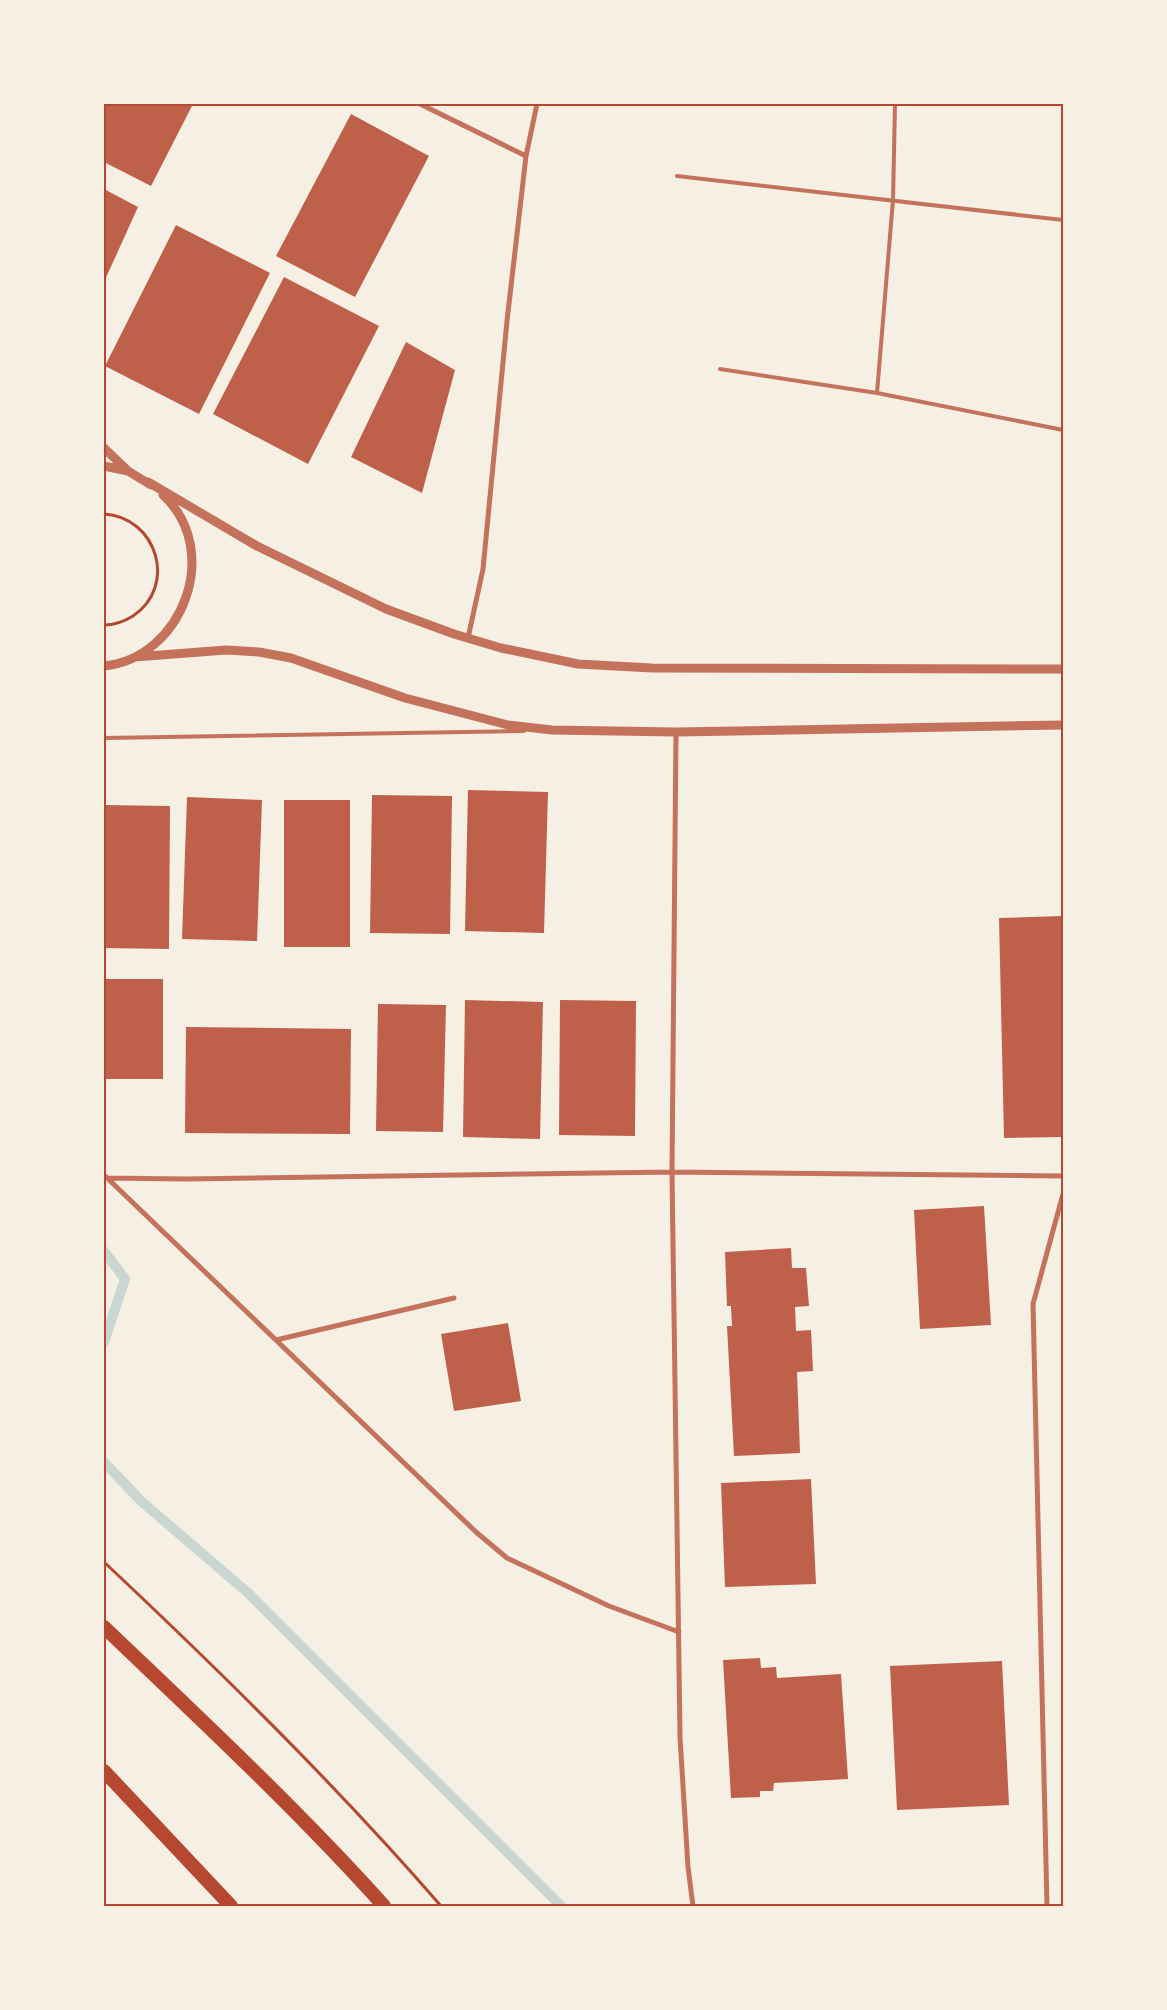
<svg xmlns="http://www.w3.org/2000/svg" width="1167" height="2010" viewBox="0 0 1167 2010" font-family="Jost,sans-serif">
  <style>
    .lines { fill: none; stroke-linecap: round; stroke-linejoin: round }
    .stream { stroke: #c9d6d2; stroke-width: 10 }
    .building { fill: #bf614a }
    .path { stroke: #b5482f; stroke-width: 3 }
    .service { stroke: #c5725c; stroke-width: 4 }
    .minor { stroke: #c5725c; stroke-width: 5 }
    .tertiary { stroke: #c5725c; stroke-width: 9 }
    .trunk { stroke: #b5482f; stroke-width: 14 }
    .neatline { fill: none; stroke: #b5482f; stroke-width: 2 }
  </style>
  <rect width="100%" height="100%" fill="#f6efe4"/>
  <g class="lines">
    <!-- stream -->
    <path class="stream" d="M104 1251 125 1279 104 1342
      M104 1462 141 1501 247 1592 561 1906"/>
  </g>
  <!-- building -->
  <path class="building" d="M104 104H193L151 186 104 162Z
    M351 114 429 156 355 297 276 256Z
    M104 189 138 207 104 282Z
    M176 225 270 273 199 414 105 366Z
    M284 277 379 326 308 464 213 414Z
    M406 342 455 370 422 493 351 457Z
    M468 790 548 792 544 933 465 931Z
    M372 795 452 796 450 934 370 933Z
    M187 797 262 800 257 941 182 939Z
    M284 800H350V947H284Z
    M104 805 170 806 169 949 104 948Z
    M1063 916V1137L1004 1138 999 918Z
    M104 979H163V1079H104Z
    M465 1000 543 1002 540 1139 463 1137Z
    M560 1000 636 1001 635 1136 559 1135Z
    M378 1004 446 1005 443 1132 376 1131Z
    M186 1027 351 1029 350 1134 185 1133Z
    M984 1206 991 1325 920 1329 914 1210Z
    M791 1248 792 1268H806L809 1306 795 1307 796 1331 811 1330 813 1371 797 1372 800 1453 734 1456 727 1326H732L731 1306H727L725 1252Z
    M508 1323 521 1401 454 1411 441 1334Z
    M811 1479 816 1584 725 1587 721 1483Z
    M760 1658 761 1668 776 1667 777 1678 841 1674 848 1779 774 1783 773 1791H760V1797L731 1798 723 1660Z
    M1002 1661 1009 1805 897 1810 890 1666Z"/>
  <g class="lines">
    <!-- path -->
    <path class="path" d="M104 514C157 517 178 586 133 616 125 621 114 625 104 625
      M104 1562C221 1672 336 1785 441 1906"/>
    <!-- service -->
    <path class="service" d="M677 176 1063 220
      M720 369 877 393 1063 430
      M877 393 893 200 895 104
      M104 738 524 731"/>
    <!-- minor -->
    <path class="minor" d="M420 104 526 156
      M468 638 483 569 507 321 526 156 537 104
      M676 732 672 1172 680 1737 688 1867 693 1906
      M104 1175 476 1532 507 1558 609 1606 679 1632
      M107 1178 185 1179 672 1172 1063 1176
      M276 1340 454 1298
      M1047 1906 1033 1304 1063 1194"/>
    <!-- tertiary -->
    <path class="tertiary" d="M104 448 128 471
      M104 466 128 471 151 485
      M148 482 257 546 386 609 454 634 501 648 578 664 652 668 1063 669
      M135 657 226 650 259 652 291 658 405 698 508 725 552 730 676 732 1063 725
      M104 666C183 658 223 550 163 495"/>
    <!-- trunk -->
    <path class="trunk" d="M104 1627C199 1718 296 1808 384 1906
      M104 1771 231 1906"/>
  </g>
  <!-- border -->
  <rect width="1167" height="2010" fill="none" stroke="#f6efe4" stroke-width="210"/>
  <rect x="105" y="105" width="957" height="1800" class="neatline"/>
</svg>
